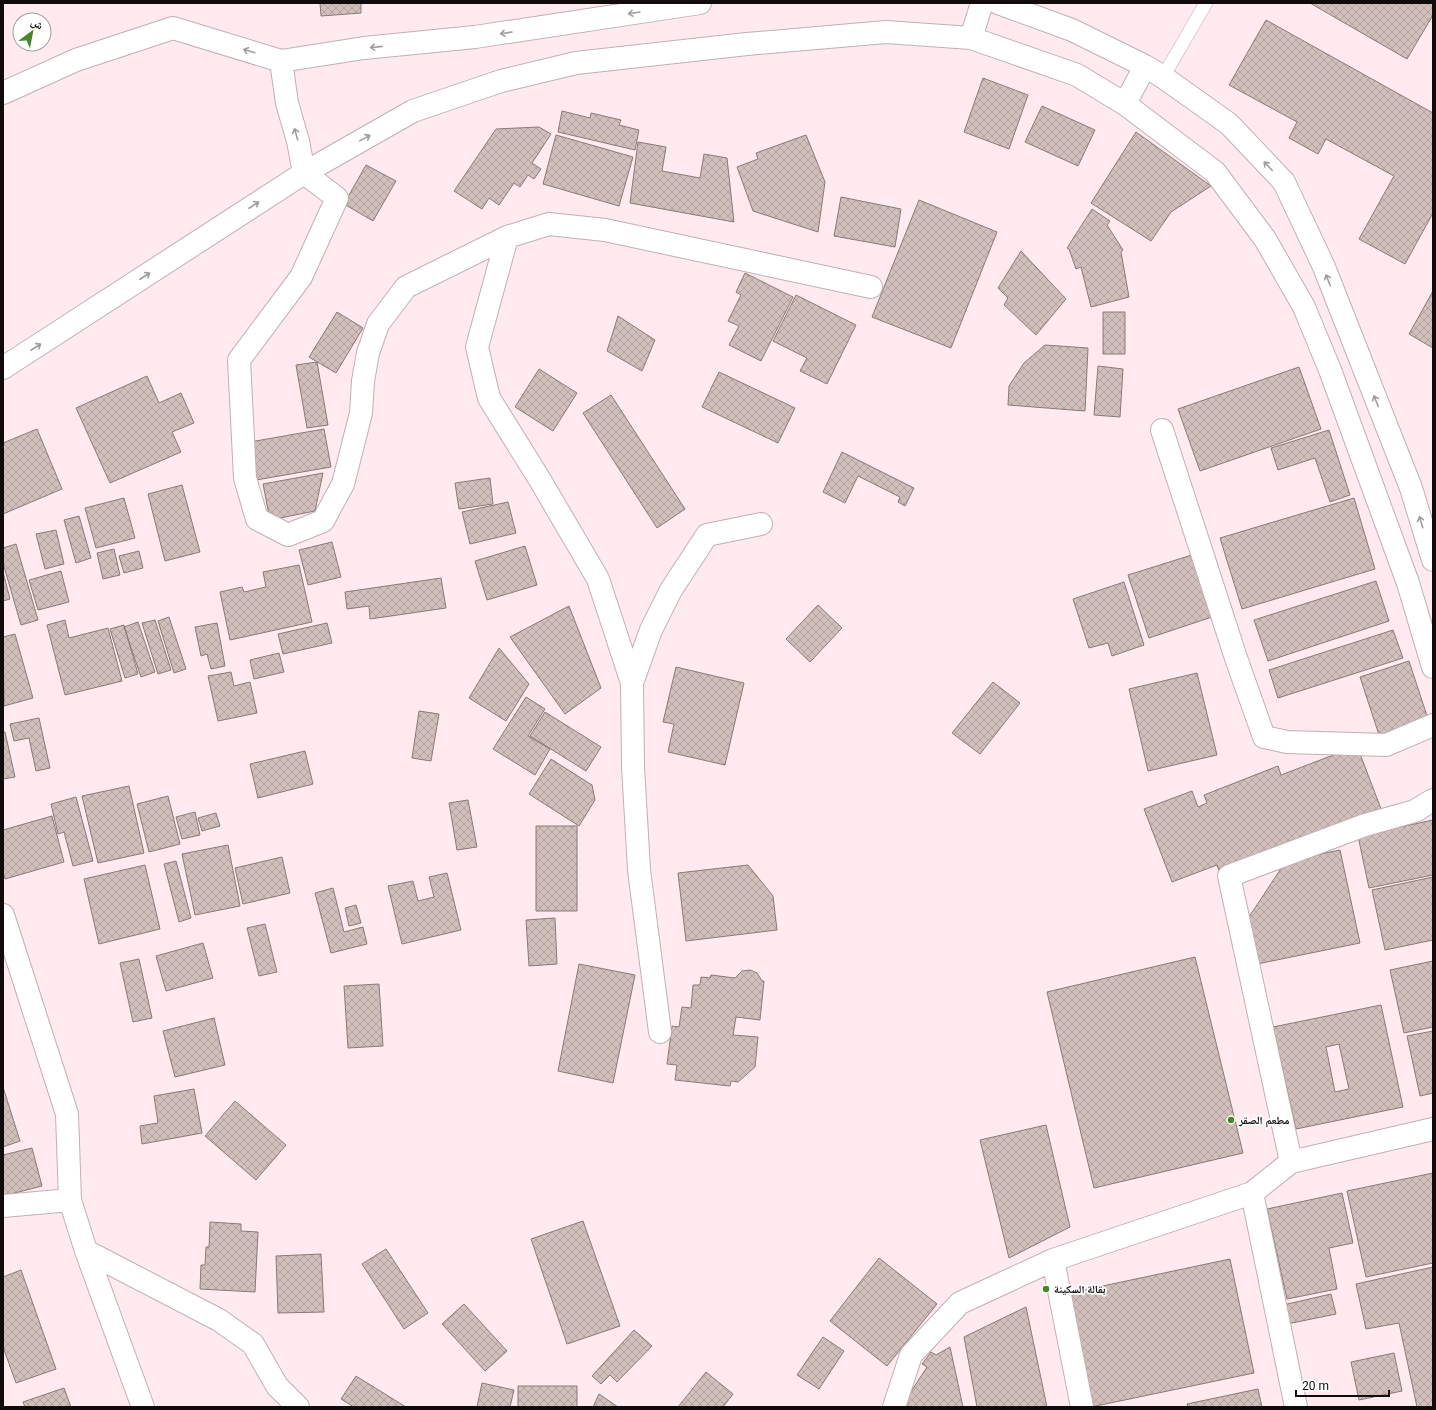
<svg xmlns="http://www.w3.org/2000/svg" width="1436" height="1410" viewBox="0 0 1436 1410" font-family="Roboto,'Noto Naskh Arabic',sans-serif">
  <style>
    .building { fill: url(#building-cross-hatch); stroke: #8a7976; fill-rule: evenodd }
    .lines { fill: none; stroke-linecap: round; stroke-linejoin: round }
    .lane-casing { stroke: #c1afb3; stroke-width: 14 }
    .street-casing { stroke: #c1afb3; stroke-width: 24 }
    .secondary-casing { stroke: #c1afb3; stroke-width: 24 }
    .lane { stroke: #fff; stroke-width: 13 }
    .street { stroke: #fff; stroke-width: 22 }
    .secondary { stroke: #fff; stroke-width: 22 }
    .oneway { stroke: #a09d9e }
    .poi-dot { fill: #478727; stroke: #fff; stroke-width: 1.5 }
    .labels { text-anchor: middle; stroke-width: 3.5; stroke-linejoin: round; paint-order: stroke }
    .poi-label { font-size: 11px; font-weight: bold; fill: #110b0c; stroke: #fff; text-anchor: start }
  </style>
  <defs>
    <pattern id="building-cross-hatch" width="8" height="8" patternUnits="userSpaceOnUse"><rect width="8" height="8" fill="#d2bfbc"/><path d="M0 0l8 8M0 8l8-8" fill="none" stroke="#b3a3a0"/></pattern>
  </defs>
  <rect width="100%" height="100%" fill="#ffebef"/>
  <!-- building -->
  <path class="building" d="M320 3H361V13L321 16Z
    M1310 3H1433V15L1407 59Z
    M1266 20 1433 113V213L1405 264 1359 239 1394 176 1326 139 1318 154 1289 138 1297 122 1229 85Z
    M983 78 1028 95 1009 149 964 132Z
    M1042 106 1095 130 1078 166 1025 142Z
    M562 111 590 118 591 113 621 120 619 125 639 130 635 150 558 132Z
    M539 127 551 134 532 163 541 169 534 179 528 175 520 187 514 183 499 205 489 198 482 209 454 191 496 129Z
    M1136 132 1211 186 1171 212 1151 241 1091 203Z
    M556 135 633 157 619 206 543 184Z
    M806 135 825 182 818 232 753 211 737 167 758 159 756 153Z
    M638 142 666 147 662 171 700 178 704 154 727 158 734 222 630 203Z
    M366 165 396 181 373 221 344 204Z
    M841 197 901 209 895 247 834 236Z
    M919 200 997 232 951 348 872 317Z
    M1092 209 1110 221 1107 225 1123 250 1121 252 1129 297 1091 307 1081 267 1076 269 1069 249 1067 248Z
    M1021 251 1066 299 1036 335 1004 305 1008 298 998 288Z
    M745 273 793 297 761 361 729 345 739 326 728 321 741 295 736 292Z
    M1433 291V348L1409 334Z
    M796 295 856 325 827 384 800 371 807 358 773 341Z
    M337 312 363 328 336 373 309 357Z
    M1103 312H1125V354H1103Z
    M618 316 655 340 642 371 607 351Z
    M1045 345 1088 348 1085 411 1008 405 1009 386 1024 363Z
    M317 362 328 425 307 428 296 365Z
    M1098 366 1123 369 1120 417 1094 415Z
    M1299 367 1321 429 1200 471 1178 409Z
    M539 369 577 393 553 431 515 407Z
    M719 372 795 408 778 443 702 407Z
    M147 376 159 403 181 393 194 423 172 432 181 452 110 483 76 408Z
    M611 395 685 509 657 528 583 413Z
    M37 429 62 489 3 514V443Z
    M324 429 331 467 256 480 250 442Z
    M1329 430 1350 495 1330 502 1315 458 1278 470 1271 448Z
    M842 452 914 488 905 506 898 502 900 497 858 476 845 503 823 492Z
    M323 473 315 511 270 520 263 484Z
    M490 478 493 504 459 509 455 483Z
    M182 485 200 552 165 561 148 494Z
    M124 498 135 538 96 548 85 508Z
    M1354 498 1375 569 1242 609 1220 538Z
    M508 502 516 533 470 544 462 512Z
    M79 516 91 558 76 563 64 520Z
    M56 530 64 564 45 569 36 534Z
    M332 542 341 577 308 585 299 550Z
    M16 544 38 620 21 625 3 563V548Z
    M525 546 537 585 487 600 475 561Z
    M114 549 120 575 103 579 97 553Z
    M139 551 143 568 124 573 119 556Z
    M1195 554 1215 616 1149 638 1128 575Z
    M299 565 312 622 230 640 220 592 242 587 244 592 266 587 263 572Z
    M61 571 69 602 38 610 29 580Z
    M3 572 10 599 3 601Z
    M441 578 446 608 370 619 369 606 347 609 345 592Z
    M1376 581 1389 621 1268 661 1254 620Z
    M1124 582 1144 645 1112 656 1108 643 1089 648 1073 599Z
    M818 605 842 628 810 662 786 639Z
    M569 606 601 688 565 714 510 637Z
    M169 617 186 669 174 673 158 621Z
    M65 620 69 638 108 628 122 681 65 695 47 625Z
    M155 620 171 670 158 674 142 623Z
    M138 622 155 672 141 677 124 627Z
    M217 623 225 666 211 669 207 654 201 656 195 627Z
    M327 623 332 643 283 654 278 634Z
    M124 625 138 674 125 678 110 629Z
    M1393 630 1403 658 1278 698 1269 670Z
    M15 634 33 698 4 706 3 637Z
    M499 648 529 684 506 721 469 698Z
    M279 653 284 672 254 679 250 660Z
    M1409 661 1429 722 1380 738 1360 677Z
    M676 667 744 683 725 765 668 752 674 724 663 722Z
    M231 672 234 686 250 682 257 713 218 721 208 676Z
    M1197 673 1217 755 1148 771 1129 689Z
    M993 682 1020 703 980 754 952 733Z
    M526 697 545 709 528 736 550 749 535 775 493 749Z
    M419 711 439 714 431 761 412 758Z
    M545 712 601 747 586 771 530 736Z
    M39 718 50 768 36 771 29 738 14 741 10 724Z
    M3 732H5L15 777 3 779Z
    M1357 746 1383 814 1221 876 1217 865 1172 882 1144 809 1192 791 1198 807 1207 803 1204 795 1278 766 1281 775Z
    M305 751 313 784 258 798 250 764Z
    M551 759 592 785 595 800 579 826 529 794Z
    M129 786 144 853 98 863 82 796Z
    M168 796 180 844 149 852 137 804Z
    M76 797 93 861 73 866 64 832 58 834 51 804Z
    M468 800 477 847 457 850 449 803Z
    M195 812 200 835 182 839 176 817Z
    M216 813 220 826 202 831 198 818Z
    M52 816 64 862 5 879 3 872V830Z
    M1433 820V875L1369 888 1358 836Z
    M536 826H577V911H536Z
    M228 845 240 906 195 915 182 854Z
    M1340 850 1360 943 1257 964 1247 920 1286 861Z
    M282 857 290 893 243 904 235 868Z
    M176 861 191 918 179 922 164 864Z
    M145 865 160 929 99 944 84 879Z
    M748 865 773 896 777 930 686 941 678 873Z
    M447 873 461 930 402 944 388 886 413 881 418 901 434 897 429 877Z
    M1433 877V940L1385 950 1372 890Z
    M333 888 344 932 363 927 367 944 331 953 315 893Z
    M356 905 361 923 349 926 345 908Z
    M555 918 557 964 529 966 526 920Z
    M265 924 277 972 259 976 247 928Z
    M203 943 213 978 166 991 156 956Z
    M1195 957 1243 1153 1094 1188 1047 992Z
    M139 959 152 1018 133 1022 120 963Z
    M1433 961V1027L1404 1033 1390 970Z
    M579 964 635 975 613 1083 558 1071Z
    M750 970 757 973 762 981H764L760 1020 736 1017 733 1035 758 1037 755 1067 738 1082 731 1081 730 1086 675 1080 677 1065 667 1064 672 1026 679 1027 682 1007 691 1008 693 985H700L701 977 710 978 711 975 735 978 742 971Z
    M379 984 383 1046 348 1048 344 986Z
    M1381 1005 1403 1107 1296 1129 1273 1027ZM1339 1044 1349 1089 1335 1092 1326 1047Z
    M214 1018 225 1065 175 1077 163 1031Z
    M1433 1031V1093L1420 1096 1407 1036Z
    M3 1087 20 1141 3 1147Z
    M194 1089 202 1133 142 1144 140 1126 158 1123 154 1096Z
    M235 1101 286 1145 256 1180 205 1136Z
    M1046 1125 1070 1227 1009 1258 980 1140Z
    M32 1148 42 1186 3 1196V1155Z
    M1433 1173V1263L1366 1277 1347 1191Z
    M1342 1193 1353 1243 1329 1248 1337 1289 1287 1299 1267 1209Z
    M583 1221 620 1326 567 1344 531 1239Z
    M210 1222 241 1224V1231L258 1232 255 1292 200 1289 201 1265H205L206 1247H209Z
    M386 1249 428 1313 404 1329 362 1264Z
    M321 1254 324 1312 278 1313 276 1256Z
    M879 1258 937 1304 887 1366 830 1321Z
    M1230 1259 1254 1373 1091 1407 1065 1294Z
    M1433 1267V1407H1417L1399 1323 1366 1329 1356 1284Z
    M21 1270 56 1369 16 1383 3 1347V1277Z
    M1331 1294 1336 1314 1287 1324 1283 1305Z
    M464 1304 507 1351 485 1371 442 1324Z
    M1026 1307 1047 1407H977L964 1337Z
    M634 1330 652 1346 617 1382 610 1375 601 1384 592 1376Z
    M823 1337 844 1351 819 1389 797 1375Z
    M950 1347 963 1407H901L927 1367 922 1364 931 1352 936 1355Z
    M1394 1353 1402 1391 1359 1400 1351 1362Z
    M706 1372 733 1394 723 1407H678Z
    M356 1376 406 1407H354L341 1399Z
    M482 1383 514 1390 510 1407H477Z
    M518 1386H577V1407H518Z
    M64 1388 71 1407H25L23 1402Z
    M1258 1389 1262 1407H1188L1187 1404Z
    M599 1394 618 1407H593Z"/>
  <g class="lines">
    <!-- lane casing -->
    <g class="lane-casing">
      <path id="lane" d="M1163 77 1206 3"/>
    </g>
    <!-- street casing -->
    <g class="street-casing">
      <path id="street" d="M304 173 337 198 301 277 239 360 245 478 257 519 288 535 323 521 343 484 361 413 363 381 368 353 378 324 406 287 507 237 549 224 605 230 871 287
        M507 237 477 347 489 398 540 480 598 579 632 683 633 766 639 870 660 1032
        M1162 430 1236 658 1264 737 1287 742 1386 745 1433 725
        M632 683 651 630 671 590 707 535 761 524
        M3 915 67 1114 70 1200 86 1251 143 1407
        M1291 1162 1229 876 1365 825 1415 811 1433 800
        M1252 1193 1296 1407
        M3 1206 70 1200
        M86 1251 219 1320 253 1344 277 1386 298 1407
        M1053 1260 1082 1407
        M894 1407 911 1355 960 1303 1053 1260 1252 1193 1291 1162 1433 1129"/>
    </g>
    <!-- secondary casing -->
    <g class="secondary-casing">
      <path id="secondary" d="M998 3 1072 30 1145 66 1163 77 1229 124 1284 182 1324 267 1411 488 1433 560
        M971 38 982 3
        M281 61 287 103 298 141 304 173
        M3 93 76 60 173 28 281 61 364 48 475 37 700 3
        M1125 104 1145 66
        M3 368 304 173 413 111 501 81 576 63 747 44 886 32 971 38 1077 75 1125 104 1215 172 1265 239 1304 307 1330 370 1408 583 1433 667"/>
    </g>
    <!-- lane -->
    <use href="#lane" class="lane"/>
    <!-- street -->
    <use href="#street" class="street"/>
    <!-- secondary -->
    <use href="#secondary" class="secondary"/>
  </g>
  <!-- one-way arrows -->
  <defs><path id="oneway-shaft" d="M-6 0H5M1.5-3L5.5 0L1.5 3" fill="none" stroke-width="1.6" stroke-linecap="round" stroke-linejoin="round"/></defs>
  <g class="oneway">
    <use href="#oneway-shaft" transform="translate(634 13) rotate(171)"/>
    <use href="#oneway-shaft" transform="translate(506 33) rotate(171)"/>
    <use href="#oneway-shaft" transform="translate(376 47) rotate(174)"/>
    <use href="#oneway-shaft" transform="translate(249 51) rotate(-163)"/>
    <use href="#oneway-shaft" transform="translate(296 134) rotate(-106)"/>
    <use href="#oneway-shaft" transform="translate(365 138) rotate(-29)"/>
    <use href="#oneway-shaft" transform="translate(1268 166) rotate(-134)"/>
    <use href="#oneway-shaft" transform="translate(254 205) rotate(-33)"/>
    <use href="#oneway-shaft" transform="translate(145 276) rotate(-33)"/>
    <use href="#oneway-shaft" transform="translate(1328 280) rotate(-112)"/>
    <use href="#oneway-shaft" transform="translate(36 347) rotate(-33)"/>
    <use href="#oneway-shaft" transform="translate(1376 401) rotate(-112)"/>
    <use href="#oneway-shaft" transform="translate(1421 522) rotate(-107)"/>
  </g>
  <!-- markers -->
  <g class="poi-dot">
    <circle cx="1231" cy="1120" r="4"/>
    <circle cx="1046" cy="1289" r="4"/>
  </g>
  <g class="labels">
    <!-- poi labels -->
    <g class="poi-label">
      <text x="1239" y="1124">مطعم الصقر</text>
      <text x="1054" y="1293">بقالة السكينة</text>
    </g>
  </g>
  <!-- border -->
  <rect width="1436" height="1410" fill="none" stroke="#110b0c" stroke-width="8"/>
  <!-- north arrow -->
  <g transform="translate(32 32) rotate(32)"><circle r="19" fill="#ffffff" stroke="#a09d9e"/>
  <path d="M0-3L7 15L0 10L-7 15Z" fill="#478727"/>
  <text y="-6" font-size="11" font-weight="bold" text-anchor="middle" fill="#110b0c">ش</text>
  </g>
  <!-- scale -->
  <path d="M1296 1390v6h93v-6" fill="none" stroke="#110b0c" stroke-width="2"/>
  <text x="1302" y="1390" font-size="12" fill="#110b0c" stroke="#ffffff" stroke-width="3" paint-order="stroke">20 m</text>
</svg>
